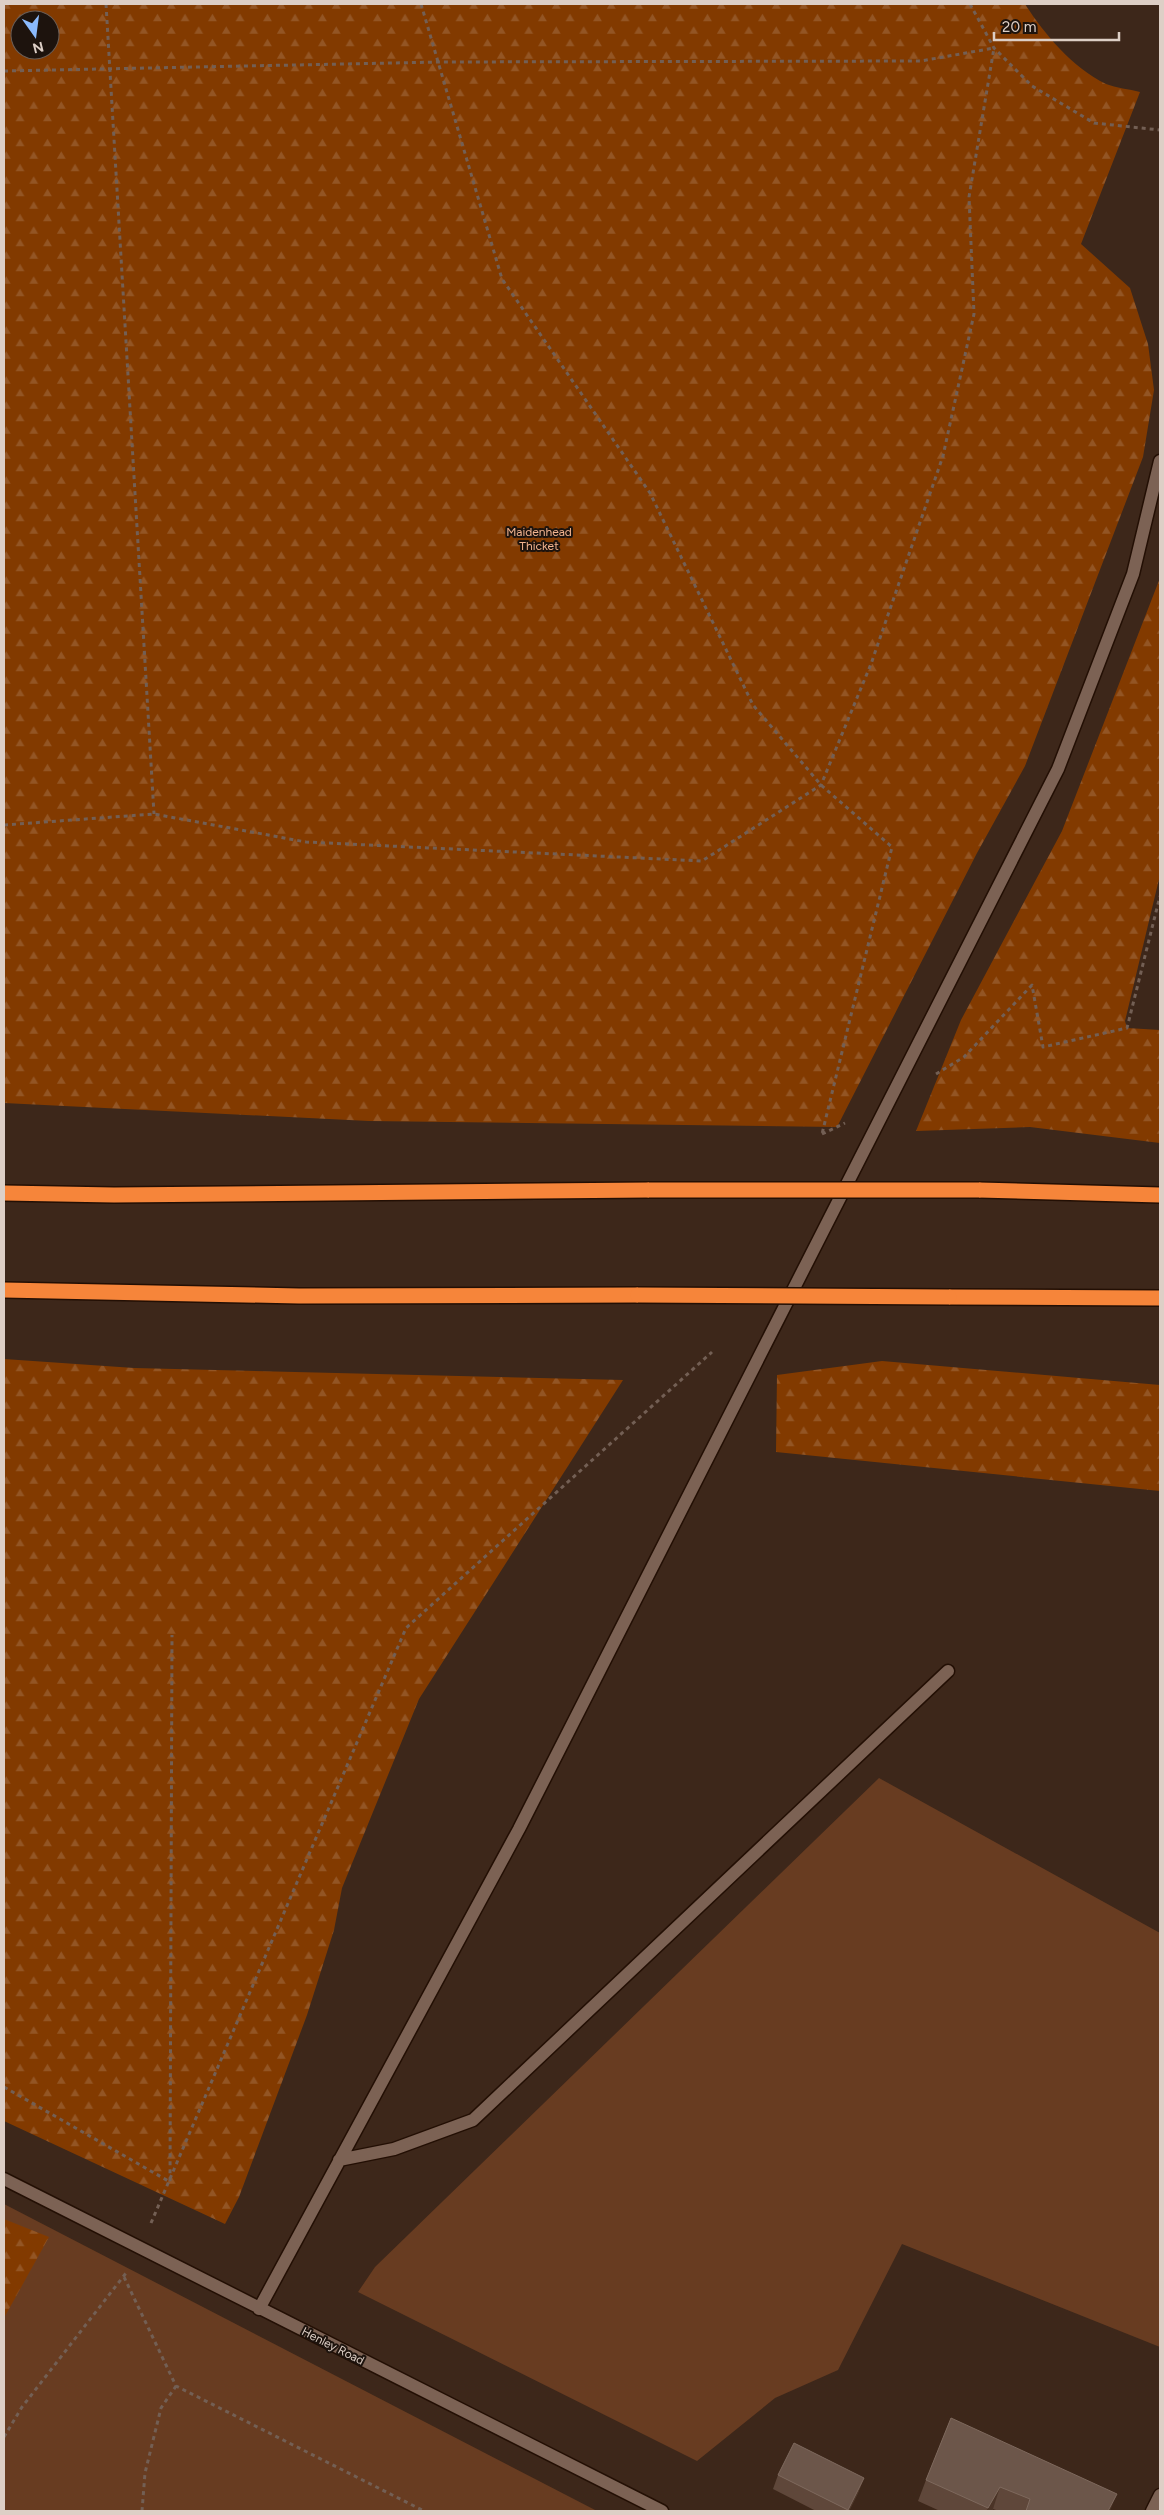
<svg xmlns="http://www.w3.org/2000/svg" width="1164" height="2515" viewBox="0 0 1164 2515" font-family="Figtree,sans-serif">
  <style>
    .green { fill: #683c21 }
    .forest { fill: url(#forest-firs); fill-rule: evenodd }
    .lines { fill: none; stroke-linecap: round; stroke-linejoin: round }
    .minor-casing { stroke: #230f04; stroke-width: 15 }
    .highway-casing { stroke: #230f04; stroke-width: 18 }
    .path { stroke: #735f54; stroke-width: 3; stroke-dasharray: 4 4; stroke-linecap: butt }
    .minor { stroke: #7c6254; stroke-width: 12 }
    .highway { stroke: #f6853a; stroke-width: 15 }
    .highway-bridge-casing { stroke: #230f04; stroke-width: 18; stroke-linecap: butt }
    .highway-bridge { stroke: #f6853a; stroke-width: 15 }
    .wall { fill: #5f473a }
    .shaded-wall { fill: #4b3427 }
    .building { fill: #6c564a; stroke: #7e695d }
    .labels { text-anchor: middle; stroke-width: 4; stroke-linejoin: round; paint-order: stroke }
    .park-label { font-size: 12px; fill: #f1b38f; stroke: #1d130d }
    .street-label { font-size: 12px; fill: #ddcfc6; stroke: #1d130d }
  </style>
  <defs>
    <pattern id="forest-firs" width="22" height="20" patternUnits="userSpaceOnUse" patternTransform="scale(1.25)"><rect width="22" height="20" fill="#823a00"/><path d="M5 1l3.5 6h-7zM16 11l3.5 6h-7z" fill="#935524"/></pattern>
  </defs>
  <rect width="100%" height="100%" fill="#3d271a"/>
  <!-- green -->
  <path class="green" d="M879 1778 1160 1933V2347L902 2244 838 2370 775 2398 697 2461 358 2292 375 2267Z
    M4 2204 597 2511H4Z"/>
  <!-- forest -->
  <path class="forest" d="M4 4H1025C1045 35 1072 67 1106 84 1116 88 1129 89 1140 92L1081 244 1130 288 1148 344 1154 390 1143 457 1025 766 977 853 837 1127 369 1121 4 1103ZM20 20H50V50H20Z
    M1160 578V875L1125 1021 1127 1028 1160 1030V1143L1030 1127 916 1131 961 1020 1062 831Z
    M4 1359 134 1368 623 1380 419 1699 342 1888 334 1930 307 2015 239 2197 225 2224 4 2121Z
    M882 1361 1160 1385V1491L776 1452 777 1375Z
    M4 2219 49 2237 4 2318Z"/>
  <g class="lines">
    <!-- minor casing -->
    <g class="minor-casing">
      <path id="minor" d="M339 2160 394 2149 473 2120 948 1671
        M4 2179 662 2511
        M259 2309 519 1829 1058 769 1133 574 1160 461
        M1152 2511 1160 2495"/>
    </g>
    <!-- highway casing -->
    <g class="highway-casing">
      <path id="highway" d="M979 1190 1160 1195
        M4 1193 114 1195 649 1190
        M4 1290 299 1296 638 1295
        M949 1297 1160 1298"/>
    </g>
    <!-- path -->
    <path class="path" d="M106 4 154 814
      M421 4 502 279 650 493 753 705 821 785 892 847 822 1134
      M970 4 994 48 1032 86 1094 123 1160 130
      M4 71 439 62 921 61 994 48
      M4 825 154 814 306 842 702 861 821 785 871 664 943 456 974 314 969 197 994 48
      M936 1074 964 1057 1032 985 1043 1047 1127 1028 1160 896
      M822 1134 845 1123
      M4 2087 170 2182 172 1635
      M151 2223 406 1628 712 1352
      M124 2277 176 2386 424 2511
      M4 2437 22 2407 126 2273
      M142 2511 145 2473 161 2408 176 2386"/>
    <!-- minor -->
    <use href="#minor" class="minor"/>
    <!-- highway -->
    <use href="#highway" class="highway"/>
    <!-- highway-bridge casing -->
    <g class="highway-bridge-casing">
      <path id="highway-bridge" d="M649 1190H979
        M638 1295 949 1297"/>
    </g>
    <!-- highway-bridge -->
    <use href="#highway-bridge" class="highway-bridge"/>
  </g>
  <!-- wall -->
  <path class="wall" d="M951 2418 1110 2511H999L993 2509 991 2511H940L918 2501 926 2480Z
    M778 2475 864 2478 858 2493 849 2511H816L773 2489Z"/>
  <!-- shaded-wall -->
  <path class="shaded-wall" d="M864 2478 858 2493 849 2511H847Z
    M1000 2487 993 2509 991 2511H986L988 2508Z
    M1117 2494 1110 2511H1108Z"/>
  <!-- building -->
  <path class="building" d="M951 2418 1117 2494 1108 2511H1026L1030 2499 1000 2487 988 2508 926 2480Z
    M794 2443 864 2478 848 2510 778 2475Z"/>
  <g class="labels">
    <!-- park labels -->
    <g class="park-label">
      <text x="539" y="536">Maidenhead<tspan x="539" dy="14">Thicket</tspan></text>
    </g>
    <!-- street labels -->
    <g class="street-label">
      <text transform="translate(333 2346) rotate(27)" y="4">Henley Road</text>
    </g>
  </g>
  <!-- border -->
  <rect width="1164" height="2515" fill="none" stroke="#ddcfc6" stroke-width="10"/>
  <!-- north arrow -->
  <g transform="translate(35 35) rotate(166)"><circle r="24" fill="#1d130d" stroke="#6a5e57"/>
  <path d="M0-4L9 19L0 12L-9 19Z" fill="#8bbafc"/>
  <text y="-8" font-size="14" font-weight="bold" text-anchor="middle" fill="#ddcfc6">N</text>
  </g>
  <!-- scale -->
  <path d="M994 32v8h125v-8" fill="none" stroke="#ddcfc6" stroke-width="2.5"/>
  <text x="1002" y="32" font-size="15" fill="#ddcfc6" stroke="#1d130d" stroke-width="4" paint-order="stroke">20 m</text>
</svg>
